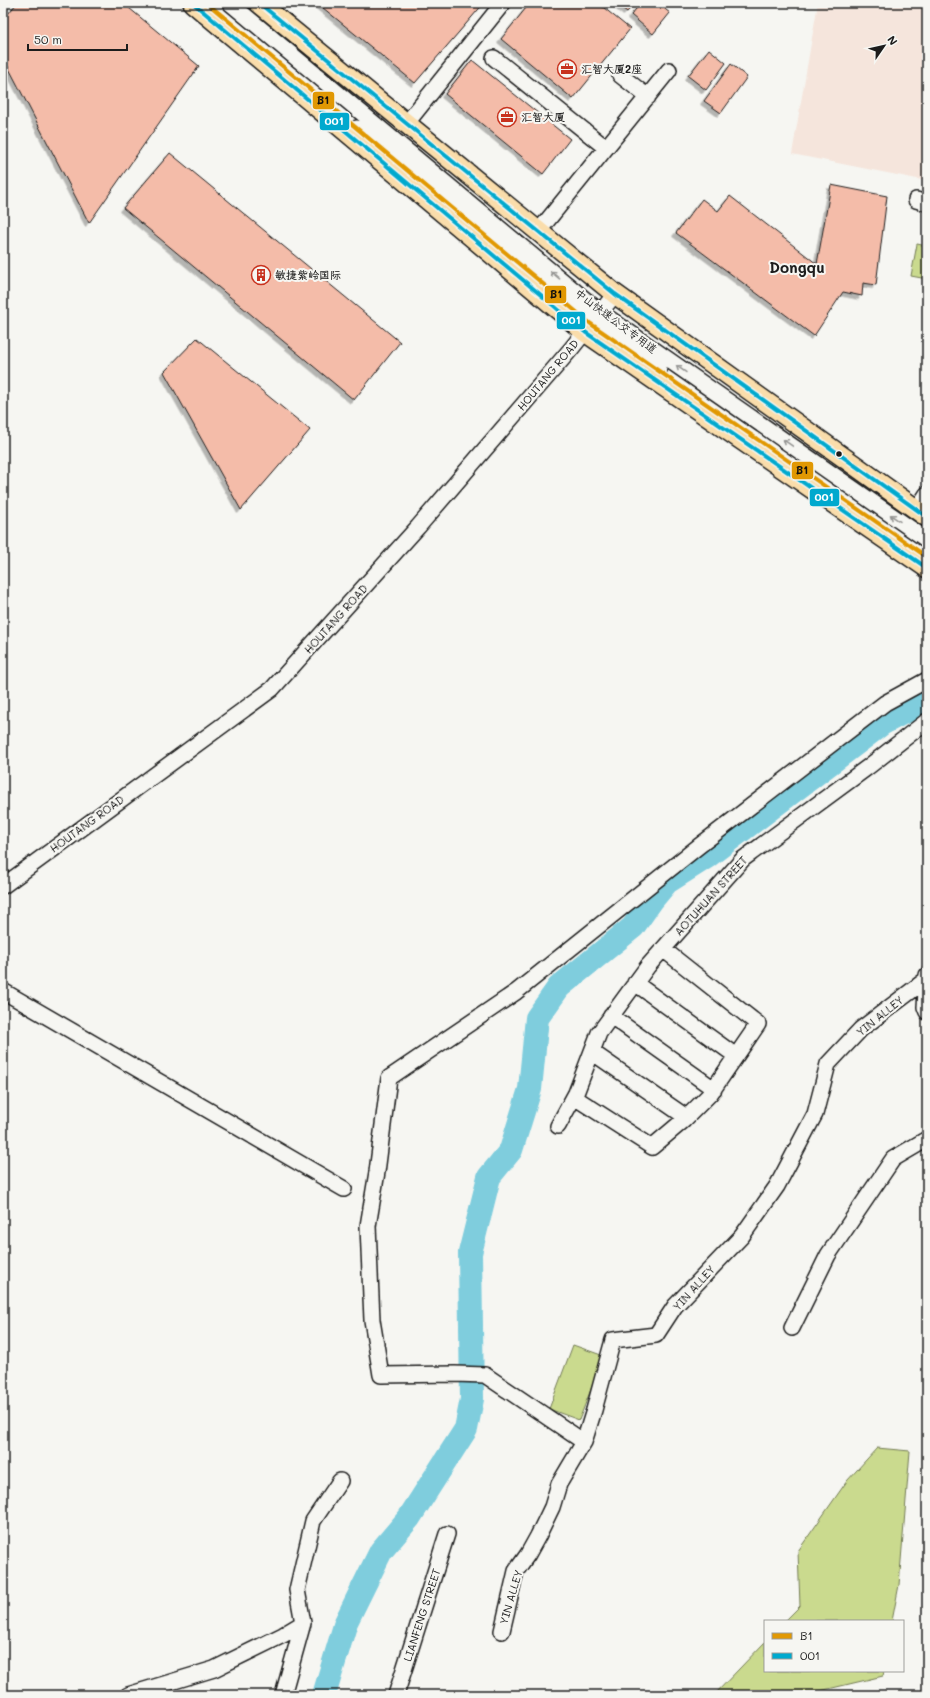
<svg xmlns="http://www.w3.org/2000/svg" width="930" height="1698" viewBox="0 0 930 1698" font-family="Mali,'LXGW WenKai TC',sans-serif">
  <style>
    .built { fill: #f5e5dc }
    .green { fill: #cada8e; stroke: #737b55 }
    .lines { fill: none; stroke-linecap: round; stroke-linejoin: round }
    .river { stroke: #7fcddd; stroke-width: 24 }
    .building { fill: #f4bca9; stroke: #1c1c1c; filter: url(#shadow) }
    .minor-casing { stroke: #1c1c1c; stroke-width: 18 }
    .major-casing { stroke: #1c1c1c; stroke-width: 22 }
    .minor { stroke: #f6f6f2; stroke-width: 15 }
    .major { stroke: #faddab; stroke-width: 19 }
    .bus-1-casing { stroke: #f6f6f2; stroke-width: 7 }
    .bus-2-casing { stroke: #f6f6f2; stroke-width: 7 }
    .bus-1 { stroke: #e19803; stroke-width: 4 }
    .bus-2 { stroke: #00a9ce; stroke-width: 4 }
    .oneway { stroke: #949492 }
    .bus-dot { fill: #1c1c1c; stroke: #f6f6f2; stroke-width: 1.5 }
    .labels { text-anchor: middle; stroke-width: 4; stroke-linejoin: round; paint-order: stroke }
    .poi-label { font-size: 11px; font-weight: bold; fill: #1c1c1c; stroke: #f6f6f2; text-anchor: start }
    .street-label { font-size: 11px; fill: #1c1c1c; stroke: #f6f6f2 }
    .district-label { font-size: 15px; font-weight: bold; fill: #1c1c1c; stroke: #f6f6f2 }
    .line-badge { stroke: #f6f6f2; stroke-width: 1.5 }
    .badge-label { font-size: 11px; text-anchor: middle; font-weight: bold; fill: #fff }
    .pale-badge-label { font-size: 11px; text-anchor: middle; font-weight: bold; fill: #111 }
  </style>
  <defs>
    <filter id="shadow"><feDropShadow dx="-3.5" dy="3.5" stdDeviation="0" flood-color="#0004"/></filter>
  </defs>
  <rect width="100%" height="100%" fill="#f6f6f2"/>
  <filter id="ink" filterUnits="userSpaceOnUse"><feTurbulence type="fractalNoise" baseFrequency=".025" numOctaves="2"/><feDisplacementMap in="SourceGraphic" scale="8" xChannelSelector="R" yChannelSelector="G"/><feConvolveMatrix kernelMatrix="1 2 1 2 8 2 1 2 1" color-interpolation-filters="sRGB"/></filter>
  <g filter="url(#ink)">
    <!-- built -->
    <path class="built" d="M818 3H927V181L792 154Z"/>
    <!-- green -->
    <path class="green" d="M917 244 927 246V279L911 276Z
      M573 1345 604 1356 579 1420 549 1409Z
      M877 1448 910 1451 899 1585 892 1621H785L800 1606 798 1551 847 1481Z
      M765 1642V1671H884L883 1676 803 1695H714Z"/>
    <g class="lines">
      <!-- river -->
      <path class="river" d="M324 1695 346 1622 381 1551 409 1518 466 1429 472 1399 470 1253 489 1177 511 1150 530 1089 537 1018 559 987 633 927 652 900 667 882 708 856 883 723 927 700"/>
    </g>
    <!-- building -->
    <path class="building" d="M17 3H123L199 66 89 223 3 57V20Z
      M317 3H484L415 83Z
      M530 3H598L630 29 573 99 501 39Z
      M616 3H635L627 12Z
      M641 3H657L670 13 653 34 631 15Z
      M709 49 726 63 706 90 688 76Z
      M472 60 570 139 543 174 445 94Z
      M731 64 747 77 721 113 704 101Z
      M170 153 400 342 354 400 123 208Z
      M831 185 887 196 876 285 863 283 862 296 843 292 814 336 676 233 702 199 718 211 730 196 817 264Z
      M197 338 310 430 241 510 164 372Z"/>
    <g class="lines">
      <!-- minor casing -->
      <g class="minor-casing">
        <path id="minor" d="M230 3 600 312 927 540
          M494 58 606 148
          M620 75 648 97
          M406 124 503 3
          M357 128 591 324 659 371
          M916 200 927 203
          M538 232 669 70
          M917 509 927 494
          M3 886 272 689 418 527 571 349 615 294
          M927 975 925 1007 927 1012
          M635 983 736 1056
          M3 991 344 1189
          M611 1016 714 1089
          M592 1052 686 1117
          M574 1097 652 1147 684 1120 710 1094 758 1024 663 949
          M558 1126 576 1093 599 1033 648 966 743 859 868 767 927 721
          M792 1328 828 1255 893 1159 927 1139
          M584 1442 485 1375 455 1374 381 1375 372 1320 368 1226 377 1172 389 1078 516 992 699 846 885 703 927 680
          M502 1631 516 1571 528 1554 538 1536 552 1507 559 1484 584 1442 594 1410 613 1340 656 1335 675 1306 742 1236 777 1186 815 1114 828 1064 861 1029 927 979
          M128 1695 214 1669 283 1635 303 1623
          M283 1695 303 1623 297 1590 313 1521 340 1481
          M396 1695 447 1534"/>
      </g>
      <!-- major casing -->
      <g class="major-casing">
        <path id="major" d="M193 3 585 332 927 568
          M259 3 615 294 927 517"/>
      </g>
      <!-- minor -->
      <use href="#minor" class="minor"/>
      <!-- major -->
      <use href="#major" class="major"/>
      <!-- bus-1 casing -->
      <g class="bus-1-casing">
        <path id="bus-1" d="M207 3 591 324 927 557"/>
      </g>
      <!-- bus-2 casing -->
      <g class="bus-2-casing">
        <path id="bus-2" d="M193 3 585 332 927 568
          M259 3 615 294 927 517"/>
      </g>
      <!-- bus-1 -->
      <use href="#bus-1" class="bus-1"/>
      <!-- bus-2 -->
      <use href="#bus-2" class="bus-2"/>
    </g>
    <!-- one-way arrows -->
    <defs><path id="oneway-shaft" d="M-6 0H5M1.5-3L5.5 0L1.5 3" fill="none" stroke-width="1.6" stroke-linecap="round" stroke-linejoin="round"/></defs>
    <g class="oneway">
      <use href="#oneway-shaft" transform="translate(555 275) rotate(-140)"/>
      <use href="#oneway-shaft" transform="translate(681 369) rotate(-145)"/>
      <use href="#oneway-shaft" transform="translate(788 443) rotate(-145)"/>
      <use href="#oneway-shaft" transform="translate(895 518) rotate(-145)"/>
    </g>
  </g>
  <!-- icons -->
  <defs>
    <g id="office-ring" transform="scale(1)"><circle r="9.5" fill="#f6f6f2" stroke="#c8321e" stroke-width="1.5"/><path d="M-6-3h4V-5.5h4V-3h4V5H-6ZM-1-4.5V-3h2v-1.5ZM-6 0V1H6V0Z" fill="#c8321e"/></g>
    <g id="building-ring" transform="scale(1)"><circle r="9.5" fill="#f6f6f2" stroke="#c8321e" stroke-width="1.5"/><path d="M-4-6H4V6H1V3H-1V6H-4ZM-2.5-4.3h1.7v1.8h-1.7ZM.8-4.3h1.7v1.8H.8ZM-2.5-1h1.7V.8h-1.7ZM.8-1h1.7V.8H.8Z" fill="#c8321e"/></g>
  </defs>
  <g fill-rule="evenodd">
    <use href="#office-ring" x="567" y="69"/>
    <use href="#office-ring" x="507" y="117"/>
    <use href="#building-ring" x="261" y="275"/>
  </g>
  <!-- markers -->
  <circle class="bus-dot" cx="839" cy="454" r="3.5"/>
  <g class="labels">
    <!-- poi labels -->
    <g class="poi-label">
      <text x="581" y="73">汇智大厦2座</text>
      <text x="521" y="121">汇智大厦</text>
      <text x="275" y="279">敏捷紫岭国际</text>
    </g>
    <!-- street labels -->
    <g class="street-label">
      <text transform="translate(616 321) rotate(37)" y="4">中山快速公交专用道</text>
      <text transform="translate(548 375) rotate(-50)" y="4">HOUTANG ROAD</text>
      <text transform="translate(336 619) rotate(-48)" y="4">HOUTANG ROAD</text>
      <text transform="translate(87 824) rotate(-36)" y="4">HOUTANG ROAD</text>
      <text transform="translate(711 896) rotate(-48)" y="4">AOTUHUAN STREET</text>
      <text transform="translate(880 1016) rotate(-39)" y="4">YIN ALLEY</text>
      <text transform="translate(694 1288) rotate(-48)" y="4">YIN ALLEY</text>
      <text transform="translate(511 1597) rotate(-74)" y="4">YIN ALLEY</text>
      <text transform="translate(422 1615) rotate(-72)" y="4">LIANFENG STREET</text>
    </g>
    <!-- district labels -->
    <g class="district-label">
      <text x="797" y="273">Dongqu</text>
    </g>
  </g>
  <g class="line-badge">
    <rect x="312" y="91" width="23" height="19" rx="4" fill="#e19803"/>
    <rect x="319" y="112" width="31" height="19" rx="4" fill="#00a9ce"/>
    <rect x="544" y="285" width="23" height="19" rx="4" fill="#e19803"/>
    <rect x="556" y="311" width="30" height="19" rx="4" fill="#00a9ce"/>
    <rect x="791" y="461" width="23" height="19" rx="4" fill="#e19803"/>
    <rect x="809" y="488" width="31" height="19" rx="4" fill="#00a9ce"/>
  </g>
  <g class="badge-label">
    <text x="334" y="125">001</text>
    <text x="571" y="324">001</text>
    <text x="824" y="501">001</text>
  </g>
  <g class="pale-badge-label">
    <text x="323" y="104">B1</text>
    <text x="556" y="298">B1</text>
    <text x="802" y="474">B1</text>
  </g>
  <!-- margin -->
  <rect width="930" height="1698" fill="none" stroke="#f6f6f2" stroke-width="16"/>
  <rect x="8" y="8" width="914" height="1682" fill="none" stroke="#1c1c1c" stroke-width="1.5" filter="url(#ink)"/>
  <!-- legend -->
  <rect x="764" y="1620" width="140" height="52" fill="#f6f6f2" stroke="#9f9f9c"/>
  <rect x="772" y="1633" width="20" height="6" fill="#e19803" stroke="#9f9f9c"/>
  <text x="800" y="1640" font-size="12" fill="#1c1c1c">B1</text>
  <rect x="772" y="1653" width="20" height="6" fill="#00a9ce" stroke="#9f9f9c"/>
  <text x="800" y="1660" font-size="12" fill="#1c1c1c">001</text>
  <!-- north arrow -->
  <g transform="translate(884 46) rotate(56)" stroke="#f6f6f2" stroke-width="3" paint-order="stroke">
  <path d="M0-3L7 15L0 10L-7 15Z" fill="#1c1c1c"/>
  <text y="-6" font-size="11" font-weight="bold" text-anchor="middle" fill="#1c1c1c">N</text>
  </g>
  <!-- scale -->
  <path d="M28 44v6h99v-6" fill="none" stroke="#1c1c1c" stroke-width="2"/>
  <text x="34" y="44" font-size="12" fill="#1c1c1c" stroke="#f6f6f2" stroke-width="3" paint-order="stroke">50 m</text>
</svg>
